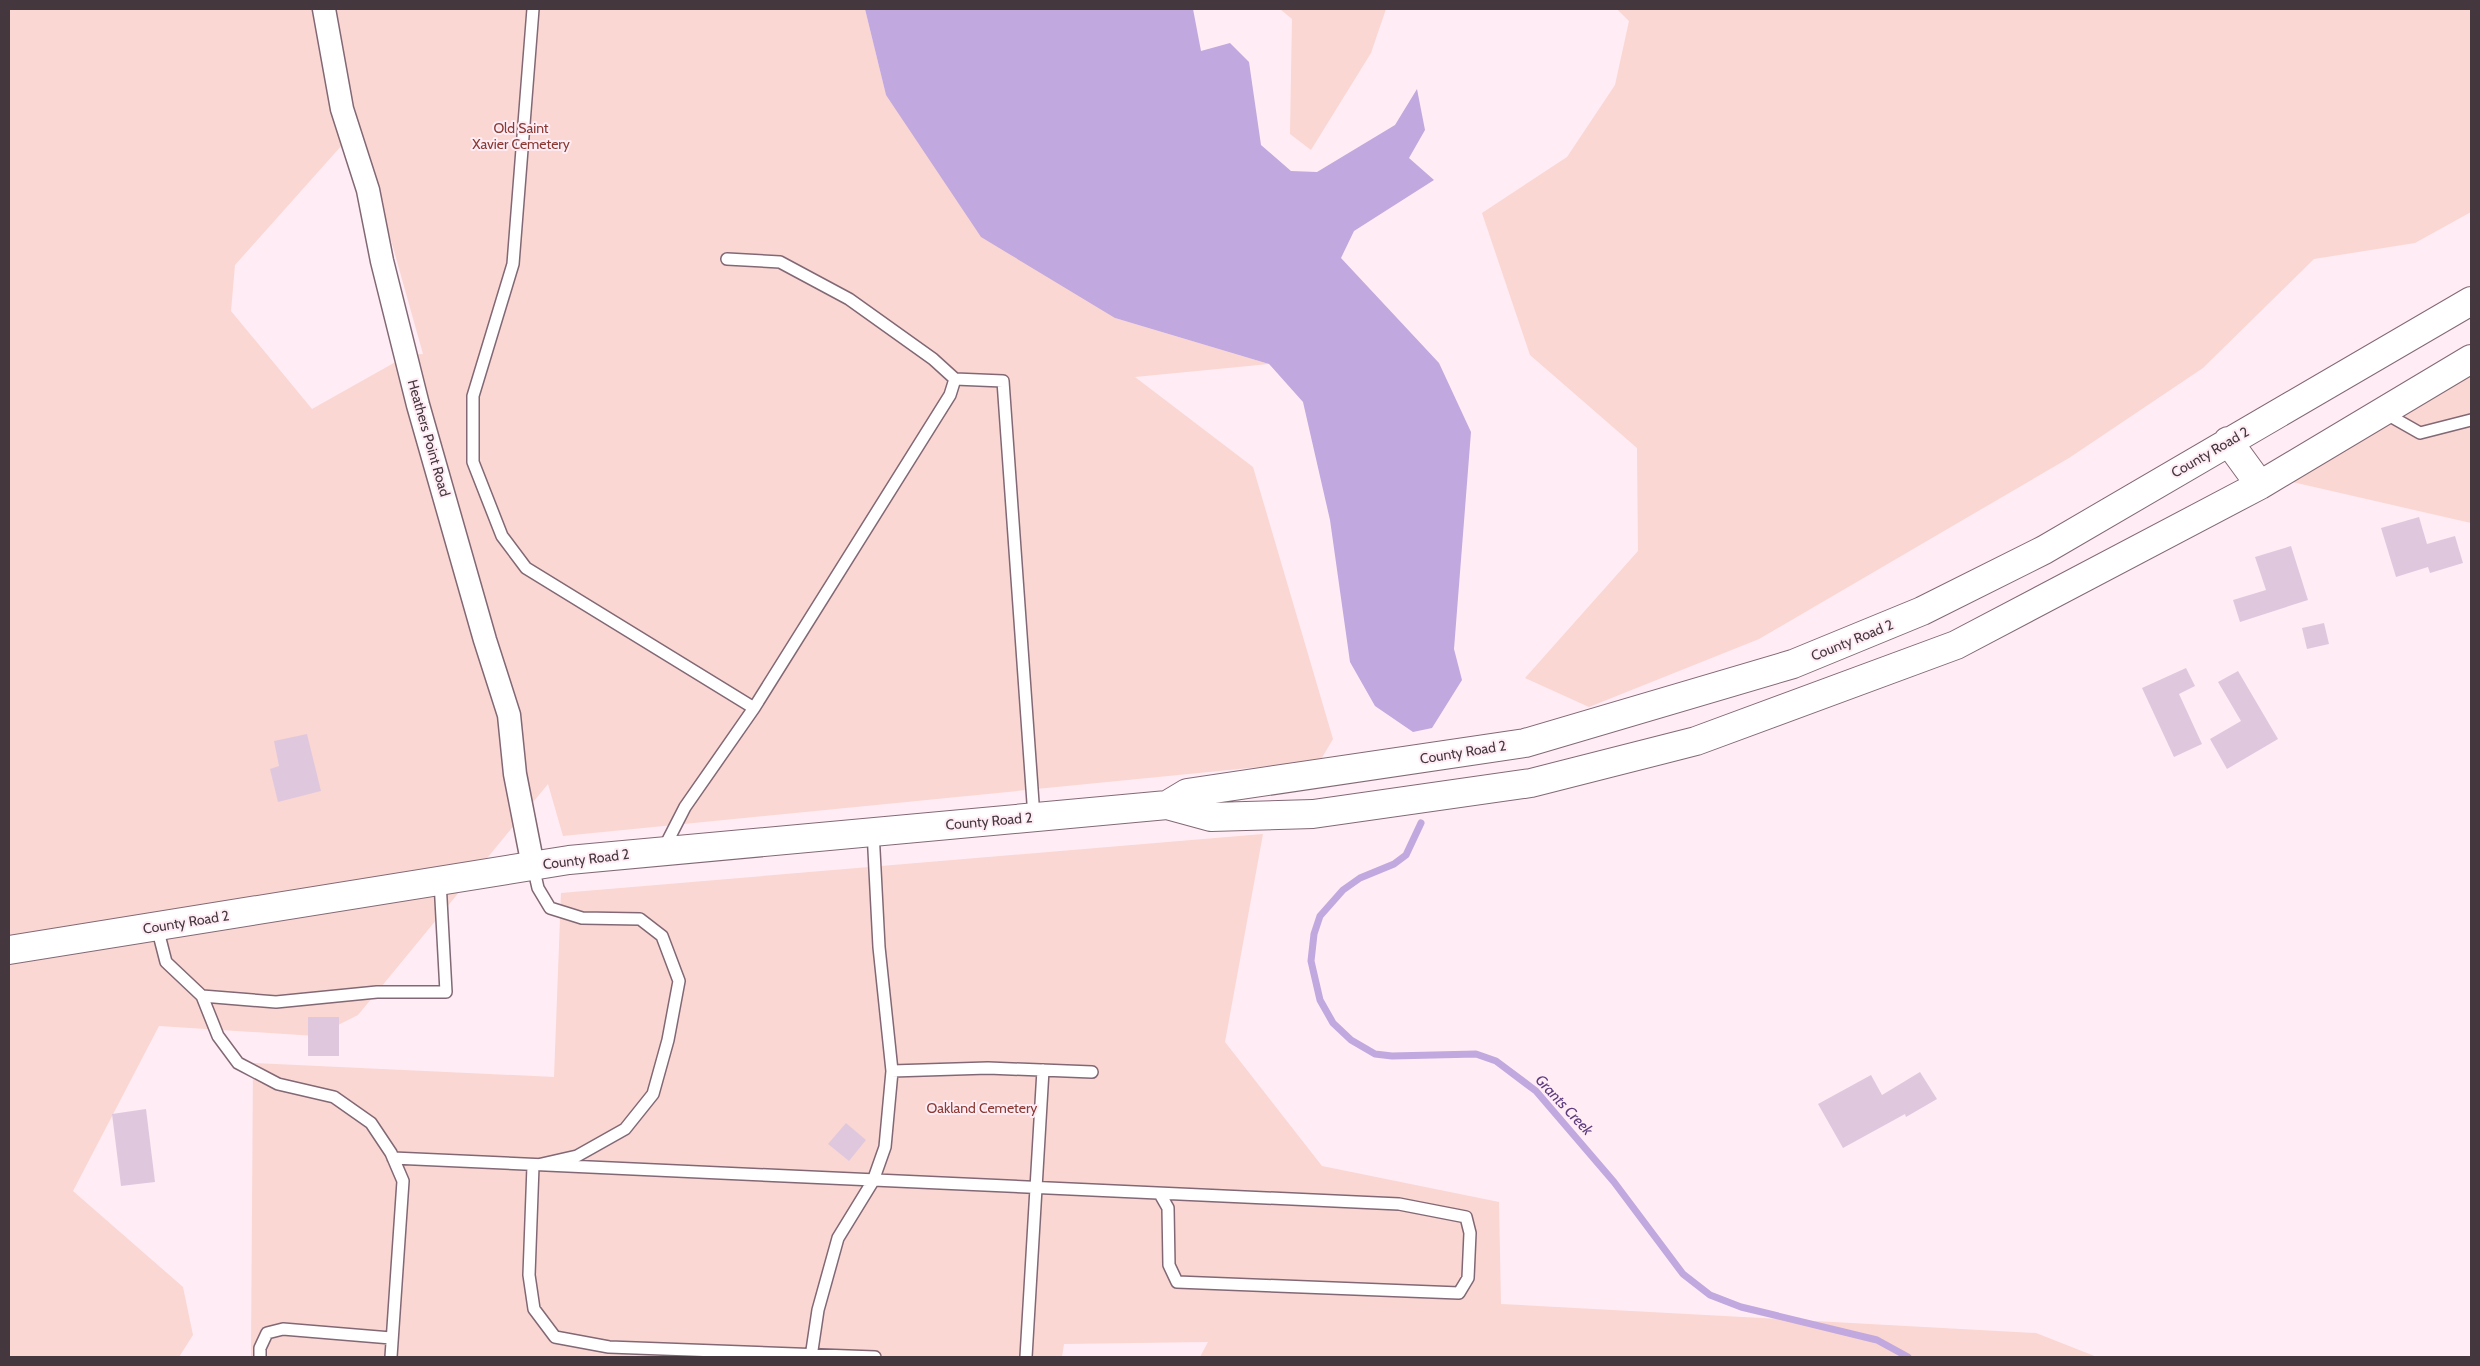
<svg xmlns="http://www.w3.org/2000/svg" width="2480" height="1366" viewBox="0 0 2480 1366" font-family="Cabin,sans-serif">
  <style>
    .green { fill: #fad7d2; fill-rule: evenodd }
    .water { fill: #c1a8de }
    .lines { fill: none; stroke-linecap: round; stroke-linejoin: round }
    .stream { stroke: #c1a8de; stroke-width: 7 }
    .building { fill: #dfc8de }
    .lane-casing { stroke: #826875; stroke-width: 14 }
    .street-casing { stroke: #826875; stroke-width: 25 }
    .primary-casing { stroke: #826875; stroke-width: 30 }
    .lane { stroke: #fff; stroke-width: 11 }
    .street { stroke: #fff; stroke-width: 22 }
    .primary { stroke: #fff; stroke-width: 28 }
    .labels { text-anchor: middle; stroke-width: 4; stroke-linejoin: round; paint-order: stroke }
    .park-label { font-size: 14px; fill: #893931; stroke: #ffecf5 }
    .street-label { font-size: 14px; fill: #44383e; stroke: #ffecf5 }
    .water-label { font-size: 15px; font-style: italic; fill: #5d3b7e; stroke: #ffecf5 }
  </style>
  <rect width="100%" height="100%" fill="#ffecf5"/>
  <!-- green -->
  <path class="green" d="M9 9H865L886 95 1115 318 1269 364 1135 377 1253 467 1333 739 1320 761 563 836 548 784 358 1015 316 1036 159 1026 73 1191 183 1287 193 1335 179 1357H9ZM359 126 423 354 408 355 312 409 231 311 235 265Z
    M1280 9H1386L1371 53 1311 150 1290 134 1292 19Z
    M1617 9H2471V212L2415 243 2314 259 2203 368 2069 458 1759 639 1589 707 1525 678 1638 551 1637 448 1530 355 1482 213 1567 157 1615 85 1629 21Z
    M2471 372V523L2288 481Z
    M1263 834 1225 1042 1322 1166 1499 1202 1501 1304 2036 1333 2097 1357H1200L1208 1342 1064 1344 1062 1357H251L253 1063 554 1077 561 893Z"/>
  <!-- water -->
  <path class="water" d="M865 9H1193L1201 51 1230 43 1249 62 1261 145 1291 171 1317 172 1395 125 1417 89 1425 130 1409 158 1434 180 1354 231 1341 258 1439 363 1471 432 1454 649 1462 680 1432 728 1413 732 1375 706 1350 662 1330 520 1303 402 1269 364 1115 318 981 237 886 95Z"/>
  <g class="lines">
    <!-- stream -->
    <path class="stream" d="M1421 823 1406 855 1394 864 1360 878 1343 890 1320 916 1314 934 1311 961 1320 1000 1333 1023 1351 1040 1375 1054 1392 1056 1476 1054 1496 1061 1536 1091 1614 1182 1683 1274 1710 1295 1741 1307 1877 1340 1908 1357"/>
  </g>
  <!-- building -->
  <path class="building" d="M2419 517 2427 544 2455 536 2463 563 2430 573 2428 567 2396 577 2381 528Z
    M2291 546 2308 600 2240 622 2233 600 2266 590 2255 557Z
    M2324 623 2329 644 2307 649 2302 628Z
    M2186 668 2195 686 2179 694 2202 744 2174 757 2142 688Z
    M2238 671 2278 739 2227 769 2210 739 2241 721 2218 682Z
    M307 734 321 791 278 802 270 769 279 766 274 741Z
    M308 1017H339V1056H308Z
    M1920 1072 1937 1099 1906 1117 1905 1114 1843 1148 1818 1104 1871 1075 1882 1095Z
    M146 1109 155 1182 121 1186 112 1114Z
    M846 1123 866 1140 849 1161 828 1144Z"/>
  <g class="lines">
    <!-- lane casing -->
    <g class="lane-casing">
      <path id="lane" d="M533 9 513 264 473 396V462L502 536 526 568 754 708
        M727 259 780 262 849 299 933 359 955 379 1003 381 1034 817
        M2383 412 2420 433 2471 420
        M663 850 685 807 754 708 950 395 955 379
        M533 866 538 888 550 908 582 918 640 919 662 936 679 981 668 1040 653 1094 625 1129 577 1156 533 1166 529 1275 534 1309 555 1337 609 1347 875 1357
        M157 927 166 962 202 996 276 1002 377 992H446L440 881
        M202 996 218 1036 238 1063 278 1084 334 1097 371 1123 391 1153 403 1181 391 1357
        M892 1071 988 1068 1092 1072
        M393 1158 1399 1204 1466 1217 1470 1233 1468 1278 1459 1293 1177 1282 1169 1265 1168 1208 1160 1194
        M260 1357V1348L267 1333 283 1329 391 1338
        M811 1357 818 1310 838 1238 873 1181 885 1147 892 1071 879 947 873 831
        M1026 1357 1043 1070"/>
    </g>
    <!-- street casing -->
    <g class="street-casing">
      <path id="street" d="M324 9 342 109 368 190 382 261 418 405 485 640 509 715 515 774 533 866"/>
    </g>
    <!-- primary casing -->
    <g class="primary-casing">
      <path id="primary" d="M2228 441 2260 485
        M1167 805 1187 793 1525 743 1793 664 1922 611 2044 550 2471 301
        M9 950 569 860 1167 805 1211 817 1313 814 1531 783 1696 741 1956 645 2260 485 2471 359"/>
    </g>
    <!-- lane -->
    <use href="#lane" class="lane"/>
    <!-- street -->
    <use href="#street" class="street"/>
    <!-- primary -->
    <use href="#primary" class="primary"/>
  </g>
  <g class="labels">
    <!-- park labels -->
    <g class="park-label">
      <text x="521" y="133">Old Saint<tspan x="521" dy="16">Xavier Cemetery</tspan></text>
      <text x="982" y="1113">Oakland Cemetery</text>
    </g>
    <!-- street labels -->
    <g class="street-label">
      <text transform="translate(429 438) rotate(74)" y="5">Heathers Point Road</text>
      <text transform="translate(2210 452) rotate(-30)" y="5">County Road 2</text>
      <text transform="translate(1852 640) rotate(-22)" y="5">County Road 2</text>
      <text transform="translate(1463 752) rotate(-9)" y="5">County Road 2</text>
      <text transform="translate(989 821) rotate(-5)" y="5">County Road 2</text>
      <text transform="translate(586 859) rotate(-7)" y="5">County Road 2</text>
      <text transform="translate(186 922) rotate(-9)" y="5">County Road 2</text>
    </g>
    <!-- water labels -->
    <g class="water-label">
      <text transform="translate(1564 1105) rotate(47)" y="5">Grants Creek</text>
    </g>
  </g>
  <!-- border -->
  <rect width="2480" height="1366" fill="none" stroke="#44383e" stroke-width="20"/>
</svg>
